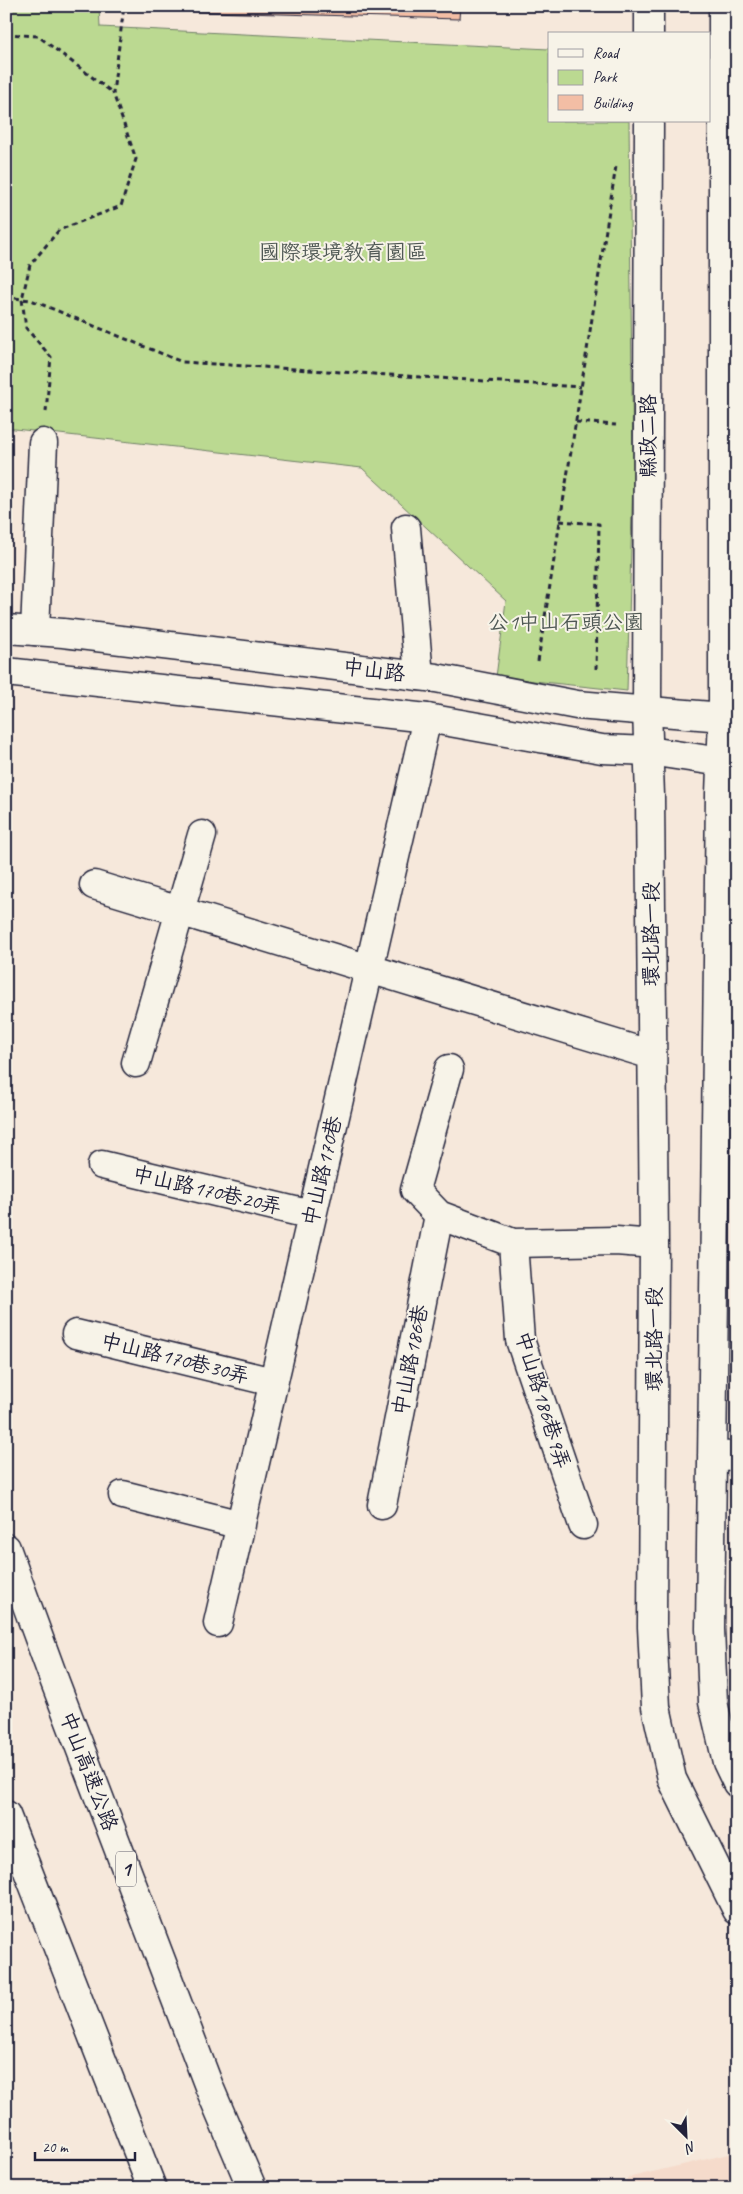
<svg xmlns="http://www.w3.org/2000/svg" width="743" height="2194" viewBox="0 0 743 2194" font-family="Caveat,'LXGW WenKai TC',sans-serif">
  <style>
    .built { fill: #f5dbcb }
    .green { fill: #bbd991; stroke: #6e7e66 }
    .building { fill: #f3bea5; stroke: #22223b }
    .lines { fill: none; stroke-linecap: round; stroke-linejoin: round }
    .minor-casing { stroke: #22223b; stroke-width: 31 }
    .major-casing { stroke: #22223b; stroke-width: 31 }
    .highway-casing { stroke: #22223b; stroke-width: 31 }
    .path { stroke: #22223b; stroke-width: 3; stroke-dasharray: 5 4; stroke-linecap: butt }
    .minor { stroke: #f7f3e8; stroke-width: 28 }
    .major { stroke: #f7f3e8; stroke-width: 28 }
    .highway { stroke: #f7f3e8; stroke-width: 28 }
    .labels { text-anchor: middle; stroke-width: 4; stroke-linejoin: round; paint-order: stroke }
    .shield { fill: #f7f3e8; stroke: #62616f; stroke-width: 1 }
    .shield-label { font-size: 20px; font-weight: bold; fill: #22223b }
    .park-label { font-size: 21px; fill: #505955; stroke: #f7f3e8 }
    .street-label { font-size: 21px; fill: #22223b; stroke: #f7f3e8 }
  </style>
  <rect width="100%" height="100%" fill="#f6e8db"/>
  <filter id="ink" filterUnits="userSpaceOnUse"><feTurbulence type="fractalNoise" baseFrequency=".02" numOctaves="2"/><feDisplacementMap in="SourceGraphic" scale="10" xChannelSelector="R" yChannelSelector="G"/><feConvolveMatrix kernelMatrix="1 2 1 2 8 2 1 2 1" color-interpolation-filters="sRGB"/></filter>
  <g filter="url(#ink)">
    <!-- built -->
    <path class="built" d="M737 2152V2188H625L627 2178Z"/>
    <!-- green -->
    <path class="green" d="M6 6H99L100 27 549 49V121H629L633 475 627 691 496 677 506 601 362 468 6 428Z"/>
    <!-- building -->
    <path class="building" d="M173 6H460L459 19 173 11Z"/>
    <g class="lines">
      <!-- minor casing -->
      <g class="minor-casing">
        <path id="minor" d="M723 6V717L720 794 710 1629 713 1702 727 1762 737 1783
          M649 34V6
          M649 121 647 710 650 796 654 1244 652 1627 656 1707 672 1779 737 1910
          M406 528 419 676
          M35 631 43 443
          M94 885 652 1055
          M136 1063 202 835
          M449 1069 415 1190 439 1215 513 1243 616 1241 654 1244
          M102 1165 312 1215
          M513 1243 520 1340 583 1525
          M76 1334 273 1382
          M712 1455 737 1456
          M123 1495 241 1525
          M382 1505 439 1215
          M218 1623 427 718"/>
      </g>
      <!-- major casing -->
      <g class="major-casing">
        <path id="major" d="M6 629 63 633 436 678 577 705 723 717 737 727
          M6 672 427 718 602 749 649 751 722 762 737 760"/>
      </g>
      <!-- highway casing -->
      <g class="highway-casing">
        <path id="highway" d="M6 1548 55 1682 210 2089 252 2188
          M6 1815 152 2188"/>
      </g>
      <!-- path -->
      <path class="path" d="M6 34 38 36 113 93
        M6 297 31 300 182 362 581 387
        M46 412 51 357 26 328 22 299 30 265 59 230 121 206 136 159 113 93 124 6
        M576 422 616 425
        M560 521 599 524 596 669
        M538 661 616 166"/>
      <!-- minor -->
      <use href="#minor" class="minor"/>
      <!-- major -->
      <use href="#major" class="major"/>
      <!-- highway -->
      <use href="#highway" class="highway"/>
    </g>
  </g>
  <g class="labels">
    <!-- shield labels -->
    <rect class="shield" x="116" y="1851.5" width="20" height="35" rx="4"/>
    <g class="shield-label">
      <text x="126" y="1876">1</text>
    </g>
    <!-- park labels -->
    <g class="park-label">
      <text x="343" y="259">國際環境教育園區</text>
      <text x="566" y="629">公1中山石頭公園</text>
    </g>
    <!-- street labels -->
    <g class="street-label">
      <text transform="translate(648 436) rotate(-90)" y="7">縣政二路</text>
      <text transform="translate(374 670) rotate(7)" y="7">中山路</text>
      <text transform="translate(651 934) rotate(-90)" y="7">環北路一段</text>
      <text transform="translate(322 1171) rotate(-77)" y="7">中山路170巷</text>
      <text transform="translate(207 1190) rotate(13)" y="7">中山路170巷20弄</text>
      <text transform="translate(654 1339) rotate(-90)" y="7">環北路一段</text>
      <text transform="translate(175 1358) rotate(14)" y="7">中山路170巷30弄</text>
      <text transform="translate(410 1360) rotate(-79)" y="7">中山路186巷</text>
      <text transform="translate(543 1400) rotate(73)" y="7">中山路186巷9弄</text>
      <text transform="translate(89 1771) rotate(69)" y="7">中山高速公路</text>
    </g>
  </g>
  <!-- margin -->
  <rect width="743" height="2194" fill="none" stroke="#f7f3e8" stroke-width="25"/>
  <rect x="12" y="12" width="718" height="2169" fill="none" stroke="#22223b" stroke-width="2" filter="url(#ink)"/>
  <!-- legend -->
  <rect x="548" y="32" width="162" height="90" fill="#f7f3e8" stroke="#a29fa3"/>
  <rect x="558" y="49" width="25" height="8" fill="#f7f3e8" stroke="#a29fa3"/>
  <text x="593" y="58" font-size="15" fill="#22223b">Road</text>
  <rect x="558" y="70" width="25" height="15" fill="#bbd991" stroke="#a29fa3"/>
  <text x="593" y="82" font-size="15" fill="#22223b">Park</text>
  <rect x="558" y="95" width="25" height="15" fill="#f3bea5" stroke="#a29fa3"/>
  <text x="593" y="108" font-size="15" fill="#22223b">Building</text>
  <!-- north arrow -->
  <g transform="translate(686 2136) rotate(156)" stroke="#f7f3e8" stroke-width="4" paint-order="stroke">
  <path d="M0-4L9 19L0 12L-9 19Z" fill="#22223b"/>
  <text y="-8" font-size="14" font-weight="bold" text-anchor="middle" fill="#22223b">N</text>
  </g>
  <!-- scale -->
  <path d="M35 2152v8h100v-8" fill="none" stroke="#22223b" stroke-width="2.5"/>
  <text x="42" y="2152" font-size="15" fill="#22223b" stroke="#f7f3e8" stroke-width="4" paint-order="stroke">20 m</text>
</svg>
